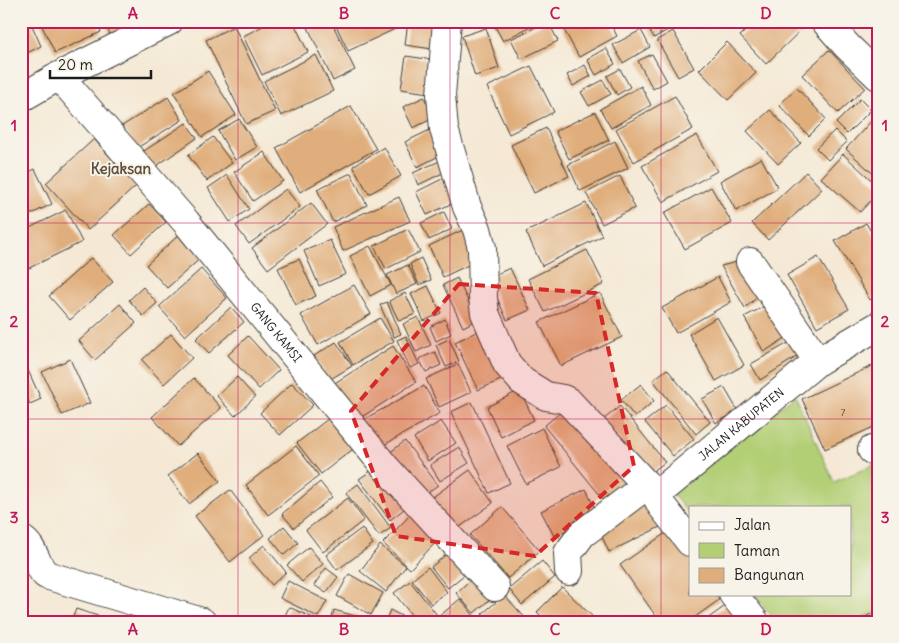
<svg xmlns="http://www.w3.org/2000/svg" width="899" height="643" viewBox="0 0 899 643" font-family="Delius,sans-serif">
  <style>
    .green { fill: #b2cf76; stroke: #677649 }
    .building { fill: #e0ae7c }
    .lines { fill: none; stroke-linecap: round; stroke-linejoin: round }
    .minor-casing { stroke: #3d3b38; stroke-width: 30 }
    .minor { stroke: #fff; stroke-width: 28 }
    .marked { fill: #d62828; fill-opacity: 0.2; stroke: #d62828; stroke-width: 4; stroke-dasharray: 10 6; stroke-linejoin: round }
    .grid { fill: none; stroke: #c2185b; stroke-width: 1; stroke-opacity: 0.55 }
    .labels { text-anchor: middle; stroke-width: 4; stroke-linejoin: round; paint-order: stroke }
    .number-label { font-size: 10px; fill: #4d4034 }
    .street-label { font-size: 12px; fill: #1c1c1c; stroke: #f7f3e8 }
    .quarter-label { font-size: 15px; font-weight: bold; fill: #614f3e; stroke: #f7f3e8 }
    .neatline { fill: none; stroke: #c2185b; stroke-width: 2 }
    .grid-label { font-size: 16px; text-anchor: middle; font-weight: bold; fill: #c2185b }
  </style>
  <rect width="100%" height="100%" fill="#f7f3e8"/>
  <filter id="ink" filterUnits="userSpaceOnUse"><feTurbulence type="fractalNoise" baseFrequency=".02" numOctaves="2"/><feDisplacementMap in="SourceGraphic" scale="10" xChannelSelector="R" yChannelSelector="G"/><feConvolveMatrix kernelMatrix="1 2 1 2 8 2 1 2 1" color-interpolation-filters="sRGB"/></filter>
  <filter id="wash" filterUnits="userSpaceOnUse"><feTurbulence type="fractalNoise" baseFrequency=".0096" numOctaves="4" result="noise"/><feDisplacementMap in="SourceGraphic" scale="20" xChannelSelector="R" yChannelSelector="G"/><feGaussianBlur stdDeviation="1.12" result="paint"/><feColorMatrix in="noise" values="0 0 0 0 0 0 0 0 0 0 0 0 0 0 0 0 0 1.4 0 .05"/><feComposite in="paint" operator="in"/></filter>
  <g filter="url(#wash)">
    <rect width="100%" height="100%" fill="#f5e9d5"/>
    <!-- green -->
    <path class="green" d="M795 395 834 482 878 463V611L853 622H776L754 594H850V507H690V516L673 494Z"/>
    <g id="blocks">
      <!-- building -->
      <path class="building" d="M21 21H30L41 46 21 56Z
        M48 21H96L101 32 55 53 41 24Z
        M104 21H150L112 39Z
        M273 21H293L308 52 262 75 243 36Z
        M305 21H331L355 70 333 81Z
        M334 21H391L395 29 348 51Z
        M408 21H443L439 50 405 45Z
        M492 21H540L503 41Z
        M548 21 558 41 521 59 511 39Z
        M575 21H609L617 36 579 57 563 28Z
        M644 21H683L654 38Z
        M756 21H797L803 28 766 64 740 36Z
        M234 26 275 111 246 124 206 40Z
        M486 28 499 68 475 76 462 36Z
        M641 30 650 47 623 63 613 45Z
        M673 31 694 68 678 77 657 40Z
        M727 42 756 73 728 100 699 70Z
        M606 48 615 64 596 75 587 59Z
        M829 50 865 88 838 113 802 75Z
        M652 54 667 81 653 89 638 61Z
        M316 55 333 91 281 116 264 81Z
        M406 56 440 61 435 94 401 89Z
        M585 65 591 76 573 86 567 75Z
        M531 66 554 112 509 134 487 87Z
        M620 69 630 87 617 95 607 76Z
        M208 71 236 115 202 137 174 93Z
        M603 80 611 94 589 106 581 92Z
        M641 86 651 105 611 128 600 109Z
        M797 88 826 119 809 136 779 105Z
        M675 96 693 129 634 162 616 129Z
        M168 97 182 120 137 148 122 126Z
        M424 97 434 118 413 128 403 107Z
        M860 99 871 110 847 134 836 123Z
        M351 106 376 149 300 192 276 148Z
        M770 110 801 143 778 164 747 131Z
        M595 112 609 140 569 159 555 131Z
        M239 119 257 147 235 160 218 131Z
        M873 119 878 124V178L846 149Z
        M186 123 197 138 152 169 141 153Z
        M434 128 445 153 417 167 405 142Z
        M546 128 569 176 534 193 511 145Z
        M835 130 847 142 828 160 816 148Z
        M697 135 717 171 663 202 642 166Z
        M213 137 232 163 207 181 188 155Z
        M94 139 136 186 88 230 46 183Z
        M615 141 628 168 580 191 568 165Z
        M384 147 401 176 369 194 353 166Z
        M264 152 283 181 253 201 234 172Z
        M843 154 878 186V193L860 212 821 178Z
        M761 158 778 188 736 211 720 181Z
        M444 159 449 170 418 185 413 173Z
        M35 169 52 204 21 219V176Z
        M806 172 822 189 768 240 752 223Z
        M351 173 367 205 333 222 317 189Z
        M227 175 249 209 230 222 208 188Z
        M620 176 635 208 602 224 586 193Z
        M444 178 455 202 427 215 416 192Z
        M711 187 732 223 685 249 664 213Z
        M286 189 300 207 249 244 236 226Z
        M399 197 410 221 343 251 333 227Z
        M311 203 327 224 268 269 252 248Z
        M586 203 602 236 542 266 526 232Z
        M149 204 166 222 131 254 114 235Z
        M66 210 82 242 21 272V232Z
        M444 212 452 229 429 240 421 223Z
        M866 223 878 243V295L870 300 835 241Z
        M408 229 420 252 386 269 374 246Z
        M465 229 479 260 443 277 429 246Z
        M181 233 202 257 167 288 146 265Z
        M330 240 346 274 319 286 304 251Z
        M370 246 391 285 370 296 350 256Z
        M587 250 604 284 545 312 528 279Z
        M818 257 849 309 817 327 787 275Z
        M91 258 113 282 70 320 49 296Z
        M421 258 431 280 419 285 410 264Z
        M299 259 316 296 296 305 278 268Z
        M740 261 761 294 745 308 721 266Z
        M408 265 417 284 396 294 387 275Z
        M510 268 530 310 507 320 488 278Z
        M201 269 227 298 185 336 159 307Z
        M718 277 731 302 676 333 662 308Z
        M457 278 477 320 463 327 443 285Z
        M354 285 371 314 318 345 301 315Z
        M428 286 441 313 424 321 411 294Z
        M143 287 157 303 143 316 129 300Z
        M405 293 415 314 399 321 389 301Z
        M600 293 622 337 561 366 539 322Z
        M387 302 401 334 394 337 380 305Z
        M120 304 136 323 95 360 79 341Z
        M769 304 793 333 764 352 744 317Z
        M231 307 244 322 209 353 196 339Z
        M418 317 431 345 416 352 403 324Z
        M717 317 744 365 716 381 689 334Z
        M380 318 394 341 353 365 340 342Z
        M445 319 451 334 436 341 430 327Z
        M489 326 512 375 478 390 455 342Z
        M171 334 192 358 164 384 142 360Z
        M248 336 279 370 259 389 228 355Z
        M406 336 419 364 410 368 397 340Z
        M449 339 459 361 446 367 436 345Z
        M792 341 801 354 760 380 751 364Z
        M336 342 352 366 329 380 314 356Z
        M393 346 416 382 354 422 330 386Z
        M435 352 441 365 426 372 419 359Z
        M70 359 90 403 62 415 42 372Z
        M878 363V425L825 449 802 399Z
        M458 364 471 392 439 407 426 379Z
        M27 368 41 399 30 404 21 386V371Z
        M667 369 710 422 696 434 653 380Z
        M237 377 255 397 235 416 217 396Z
        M194 378 221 408 178 446 152 417Z
        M292 383 313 405 280 435 260 413Z
        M641 384 654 401 635 417 621 400Z
        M424 386 440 413 377 449 361 421Z
        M724 387 738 411 716 423 702 399Z
        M520 390 534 420 501 437 487 407Z
        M472 402 510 483 489 493 451 412Z
        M666 405 694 439 673 456 645 422Z
        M21 406 27 420 21 423Z
        M568 406 632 486 608 505 544 426Z
        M620 406 665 462 648 475 603 420Z
        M333 415 357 446 321 474 297 443Z
        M441 421 456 443 428 461 414 438Z
        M542 428 561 467 526 484 507 446Z
        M405 441 438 485 421 497 389 453Z
        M296 446 319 476 268 515 246 485Z
        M459 447 469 463 440 481 430 465Z
        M198 453 220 481 189 504 168 476Z
        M378 466 408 506 390 520 359 479Z
        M470 470 493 503 453 532 430 499Z
        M320 482 332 497 294 528 282 514Z
        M358 484 391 528 379 536 346 493Z
        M586 489 598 515 554 536 541 511Z
        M230 490 264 535 230 562 195 516Z
        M348 498 364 520 323 552 306 530Z
        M650 501 662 526 609 552 597 526Z
        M502 507 540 551 508 578 470 535Z
        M414 511 441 537 410 569 383 543Z
        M284 526 298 543 284 555 270 538Z
        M362 528 373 544 337 570 326 555Z
        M670 530 690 559V594H715L719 600 688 622H660L620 565Z
        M264 545 286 572 272 585 249 558Z
        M380 545 406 566 386 592 360 571Z
        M309 547 323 564 302 582 287 565Z
        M454 548 471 569 448 588 431 567Z
        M542 561 555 577 522 605 509 589Z
        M428 567 447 592 431 604 412 580Z
        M326 568 338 577 326 593 314 585Z
        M478 573 496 594 474 613 456 593Z
        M349 574 383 593 371 615 337 596Z
        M288 581 327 601 318 617 280 598Z
        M410 581 437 615 428 622H417L394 593Z
        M562 587 598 622H547L537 612Z
        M504 595 529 622H489L482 614Z
        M460 599 475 617 469 622H439L437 618Z
        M728 604 741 622H703Z
        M289 607 322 622H282Z
        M76 609 113 621V622H71Z
        M334 610 373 621V622H331Z
        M390 610 413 622H385Z
        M878 611V622H854Z"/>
    </g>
  </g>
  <g filter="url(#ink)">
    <use href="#blocks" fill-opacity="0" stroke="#3d3b38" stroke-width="1"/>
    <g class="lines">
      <!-- minor casing -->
      <g class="minor-casing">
        <g id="minor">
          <path d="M447 21 441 95 444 129 467 207 477 229 482 248 483 298 485 313 507 364 522 381 546 396 563 399 569 402 656 495"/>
          <path d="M825 21 847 46 878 76"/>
          <path id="s1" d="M59 76 186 222 386 468 495 587"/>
          <path d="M21 98 59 76 169 21"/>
          <path d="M750 262 818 361"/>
          <path d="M872 450 878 448"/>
          <path d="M21 539C35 547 35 565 46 575L202 622"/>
          <path id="s2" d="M690 542 661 505 656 495 818 361 878 326"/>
          <path d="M569 571 568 553 582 534 647 485"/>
          <path d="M733 594 755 622"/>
        </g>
      </g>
      <!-- minor -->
      <use href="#minor" class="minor"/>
    </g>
  </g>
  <!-- marked area -->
  <path class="marked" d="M459 284 596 293 634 466 535 556 396 536 351 411Z"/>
  <!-- grid -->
  <path class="grid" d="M238 21V622M450 21V622M661 21V622M21 223H878M21 419H878"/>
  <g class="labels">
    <!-- number labels -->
    <g class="number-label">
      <text x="843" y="416">7</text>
    </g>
    <!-- street labels -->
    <g class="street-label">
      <text dy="4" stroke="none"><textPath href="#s1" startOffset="336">GANG KAMSI</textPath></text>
      <text dy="4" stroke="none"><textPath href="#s2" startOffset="169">JALAN KABUPATEN</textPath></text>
    </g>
    <!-- quarter labels -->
    <g class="quarter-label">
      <text x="121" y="174">Kejaksan</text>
    </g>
  </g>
  <!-- margin -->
  <rect width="899" height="643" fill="none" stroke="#f7f3e8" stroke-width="55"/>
  <!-- legend -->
  <rect x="689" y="506" width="162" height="90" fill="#f7f3e8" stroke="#9f9d96"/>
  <rect x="699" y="522" width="25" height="8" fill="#ffffff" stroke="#9f9d96"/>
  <text x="734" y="530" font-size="15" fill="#1c1c1c">Jalan</text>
  <rect x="699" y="543" width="25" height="15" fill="#b2cf76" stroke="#9f9d96"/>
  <text x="734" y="556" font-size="15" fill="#1c1c1c">Taman</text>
  <rect x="699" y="568" width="25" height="15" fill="#e0ae7c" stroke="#9f9d96"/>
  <text x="734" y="580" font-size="15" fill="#1c1c1c">Bangunan</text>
  <!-- scale -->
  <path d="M50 70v8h101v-8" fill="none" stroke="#1c1c1c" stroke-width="2.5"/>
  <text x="58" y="70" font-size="15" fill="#1c1c1c" stroke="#f7f3e8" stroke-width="4" paint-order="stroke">20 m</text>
  <rect x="28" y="28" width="844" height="588" class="neatline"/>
  <g class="grid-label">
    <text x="133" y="19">A</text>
    <text x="344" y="19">B</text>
    <text x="555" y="19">C</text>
    <text x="766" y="19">D</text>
    <text x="14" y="131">1</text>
    <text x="885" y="131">1</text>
    <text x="14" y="327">2</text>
    <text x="885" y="327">2</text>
    <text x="14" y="523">3</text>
    <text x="885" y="523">3</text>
    <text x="133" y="635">A</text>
    <text x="344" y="635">B</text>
    <text x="555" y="635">C</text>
    <text x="766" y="635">D</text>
  </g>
</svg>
